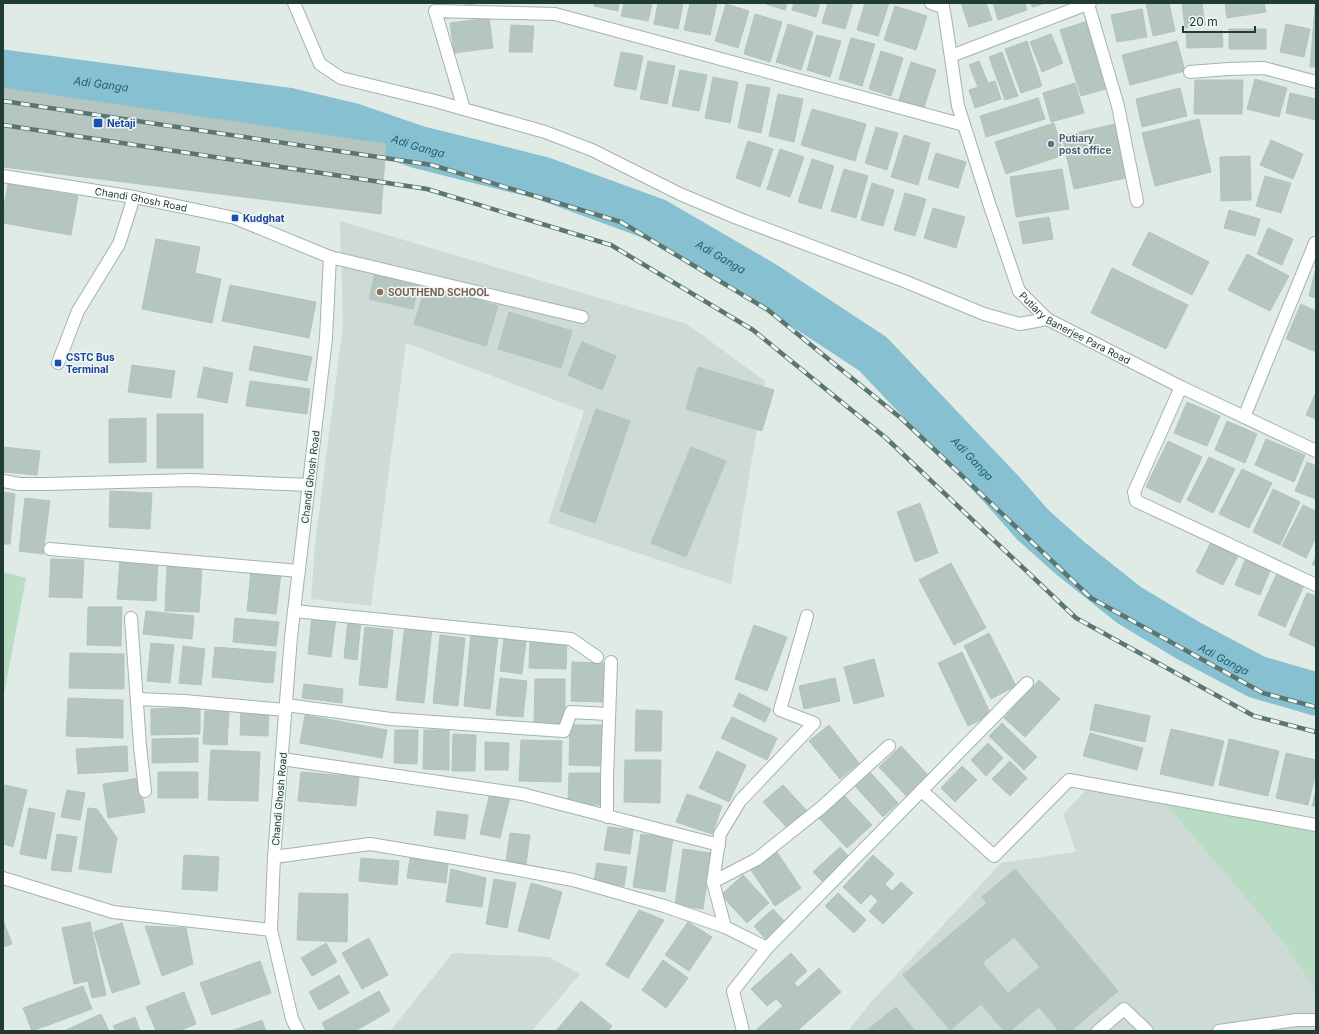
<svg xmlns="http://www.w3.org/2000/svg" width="1319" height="1034" viewBox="0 0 1319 1034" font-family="Inter,sans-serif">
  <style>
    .built { fill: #cedad5 }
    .green { fill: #b8dcc4 }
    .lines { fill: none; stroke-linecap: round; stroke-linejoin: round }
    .river { stroke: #87c0d0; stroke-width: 43 }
    .building { fill: #b5c5c0; stroke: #b2c4be; fill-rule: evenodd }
    .minor-casing { stroke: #a3b3ad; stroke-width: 14 }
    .minor { stroke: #fff; stroke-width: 12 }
    .rail-casing { stroke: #5b7671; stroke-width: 4.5 }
    .rail { stroke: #f0f7f4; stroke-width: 3; stroke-dasharray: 9; stroke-linecap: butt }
    .transit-dot { fill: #1a4fb4; stroke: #f0f7f4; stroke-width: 1.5 }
    .service-dot { fill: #5c6f8a; stroke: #f0f7f4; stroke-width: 1.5 }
    .education-dot { fill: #8d6e63; stroke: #f0f7f4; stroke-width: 1.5 }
    .labels { text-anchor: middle; stroke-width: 3; stroke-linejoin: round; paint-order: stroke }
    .transit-label { font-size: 10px; font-weight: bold; fill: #164399; stroke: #f0f7f4; text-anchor: start }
    .service-label { font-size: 10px; font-weight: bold; fill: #4e5e75; stroke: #f0f7f4; text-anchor: start }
    .street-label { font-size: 10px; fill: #213b35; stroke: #f0f7f4 }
    .education-label { font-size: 10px; font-weight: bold; fill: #785e54; stroke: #f0f7f4; text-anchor: start }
    .water-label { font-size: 11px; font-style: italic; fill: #1c6176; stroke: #f0f7f4 }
  </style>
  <rect width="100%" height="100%" fill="#e0ebe6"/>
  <!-- built -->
  <path class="built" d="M340 221 687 324 765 381 731 584 548 523 584 411 406 343 371 606 311 599 315 545 343 324Z
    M1086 790 1135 792 1316 831V1031H848L872 1001 1001 863 1076 852 1063 814Z
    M453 953 549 957 580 974 532 1031H390Z"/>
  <!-- green -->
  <path class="green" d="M3 572 26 578 3 699Z
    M1156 792 1316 831V990L1286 945Z"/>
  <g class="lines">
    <!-- river -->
    <path class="river" id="s1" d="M3 71 287 109 354 125 418 147 542 178 657 220 762 281 873 354 1003 491 1033 525 1070 558 1129 605 1189 641 1257 677 1316 694"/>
  </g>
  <!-- building -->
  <path class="building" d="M465 3H477L466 6Z
    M594 3H619L618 11 594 6Z
    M624 3H652L648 21 621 16Z
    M658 3H683L678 29 654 24Z
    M690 3H717L710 35 684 30Z
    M763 3H787L785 10Z
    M794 3H820L816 17 792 10Z
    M828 3H853L845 29 822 23Z
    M865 3H889L878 36 857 30Z
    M961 3H986L992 20 969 27Z
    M993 3H1025L1027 10 998 20Z
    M1031 3H1046L1032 7Z
    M1146 3H1169L1175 31 1153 36Z
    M1182 3H1202L1205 25 1185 28Z
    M1225 3H1264L1266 12 1227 18Z
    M726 4 749 11 738 48 715 41Z
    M895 6 927 16 916 50 884 40Z
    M1315 7H1316V67H1310Z
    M1142 9 1147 37 1117 42 1111 15Z
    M755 14 782 22 770 62 744 54Z
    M489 18 493 48 454 53 450 23Z
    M1088 21 1109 88 1081 96 1060 30Z
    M788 24 813 32 801 70 776 62Z
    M1286 24 1310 29 1304 57 1280 52Z
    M511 25 534 26 532 52H509Z
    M1229 29H1266V49H1229Z
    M1222 31 1223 47 1187 48 1186 32Z
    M1051 34 1063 63 1042 72 1030 42Z
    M817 35 841 41 830 77 807 70Z
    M851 38 875 44 862 86 839 79Z
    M1027 41 1042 86 1021 93 1005 49Z
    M1177 41 1185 71 1130 85 1122 55Z
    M881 51 903 58 891 96 869 89Z
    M621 52 643 56 636 90 614 86Z
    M1002 52 1018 96 1005 100 989 57Z
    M648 61 675 66 667 104 640 99Z
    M979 61 988 83 995 81 1001 99 975 108 969 90 978 87 969 65Z
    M911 62 936 70 924 107 899 100Z
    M680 70 707 75 699 111 672 106Z
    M713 77 738 82 730 123 705 118Z
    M1255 79 1287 88 1279 117 1247 109Z
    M1195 80H1243L1242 114H1194Z
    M1075 83 1084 113 1051 122 1043 93Z
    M747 84 770 88 761 133 738 128Z
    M3 88 386 144 381 214 3 167Z
    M1180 88 1187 116 1142 127 1136 99Z
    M1290 93 1316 99V120L1286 113Z
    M778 94 803 99 794 142 769 136Z
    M1038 98 1045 119 986 137 980 116Z
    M812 109 866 124 855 161 801 145Z
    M1199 119 1211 172 1155 186 1142 133Z
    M1054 123 1064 155 1006 174 995 142Z
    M1115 124 1126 178 1074 189 1062 136Z
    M876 127 898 133 887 170 865 163Z
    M904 135 930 143 918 185 891 177Z
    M1271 140 1303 154 1293 179 1260 165Z
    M748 141 773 149 760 187 736 178Z
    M780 149 804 157 790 197 767 189Z
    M936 153 966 162 958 188 928 179Z
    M1250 156 1251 200 1221 201 1220 157Z
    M812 159 834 166 821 209 798 202Z
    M844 169 868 176 856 218 831 211Z
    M1062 169 1069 209 1016 217 1010 177Z
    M1265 176 1291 183 1281 213 1256 206Z
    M872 183 894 190 883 226 861 220Z
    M8 184 78 196 71 235 3 223V212Z
    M905 193 926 199 915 236 894 230Z
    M933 208 965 217 956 248 924 238Z
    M1229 210 1260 219 1255 236 1224 228Z
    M1049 217 1053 239 1023 244 1019 222Z
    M1268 228 1293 239 1282 265 1257 254Z
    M1149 232 1209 262 1192 295 1132 265Z
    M156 239 200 247 195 273 221 279 212 323 142 309Z
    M1247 254 1289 276 1270 311 1228 290Z
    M1112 268 1188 305 1166 349 1091 313Z
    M1316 268V298L1309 296Z
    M375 273 419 283 413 309 369 299Z
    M230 285 316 302 309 338 222 321Z
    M426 285 498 306 486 346 414 324Z
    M1301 304 1316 311V352L1286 339Z
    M509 312 572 331 561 368 498 349Z
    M582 342 616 356 602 390 568 375Z
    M254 346 312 357 307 381 249 370Z
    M132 365 175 371 171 398 128 392Z
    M204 367 233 373 227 403 197 397Z
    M698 367 774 390 762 431 686 409Z
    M250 381 310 389 307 414 246 406Z
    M1316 392V419L1306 415Z
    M1187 402 1220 416 1207 446 1174 433Z
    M596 409 630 421 595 523 560 511Z
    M157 414H203V468H157Z
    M146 418V462L109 463V419Z
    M1227 421 1257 434 1245 463 1215 450Z
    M1266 439 1305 455 1294 482 1255 465Z
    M1168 441 1202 457 1180 503 1146 487Z
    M3 447 40 451 37 475 3 472Z
    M691 447 726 461 686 557 651 543Z
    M1209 457 1235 469 1213 513 1187 500Z
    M1307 462 1316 466V499L1295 491Z
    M1242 469 1272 483 1249 528 1219 514Z
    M1273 489 1300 502 1280 545 1253 532Z
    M110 491 152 493 150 529 109 527Z
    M3 492 15 494 10 544H3Z
    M25 498 50 501 43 554 19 551Z
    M920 503 938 553 915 562 897 512Z
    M1303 505 1316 511V537L1306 558 1282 546Z
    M1213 538 1240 552 1223 585 1196 572Z
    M1247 555 1272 566 1260 595 1235 585Z
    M1316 557V566L1312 564Z
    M51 559 84 560 82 598 49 597Z
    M120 560 158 561 156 601 117 599Z
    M951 563 986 628 954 645 919 580Z
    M167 566 202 567 199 612 165 611Z
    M1279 569 1306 581 1285 627 1258 615Z
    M251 571 281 574 276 614 247 611Z
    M1307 593 1316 596V647L1289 635Z
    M88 607H122L121 646 87 645Z
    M146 611 194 616 192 639 143 634Z
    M312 615 336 618 331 657 308 654Z
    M235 618 279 622 276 646 233 642Z
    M348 619 361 621 357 660 344 658Z
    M405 625 432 628 424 703 396 700Z
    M754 625 787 637 767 691 735 679Z
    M365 627 393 630 387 688 359 685Z
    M989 633 1016 686 991 699 964 646Z
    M471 634 498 637 490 709 464 706Z
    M440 635 465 638 458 706 433 703Z
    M504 638 526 641 522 674 500 671Z
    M530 640 567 641 566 669 529 668Z
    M151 643 174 645 170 683 147 681Z
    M183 646 205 649 201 685 179 683Z
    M215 647 276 652 273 683 212 677Z
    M962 652 991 715 968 726 938 663Z
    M70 653 124 654V689L69 688Z
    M874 659 884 696 854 704 844 667Z
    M572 662 605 663 604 702 571 701Z
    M500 678 527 681 523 717 496 715Z
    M835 678 840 701 804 709 799 686Z
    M535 679H565V724H534Z
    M1039 680 1060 699 1025 737 1004 718Z
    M304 684 343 689 342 703 302 698Z
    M739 693 771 709 765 722 733 706Z
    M68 698 123 700V738L66 736Z
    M1095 704 1150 716 1145 742 1090 730Z
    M200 707V734L151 735V709Z
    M241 709 269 710 268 736 240 735Z
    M636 710 662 711 661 751H635Z
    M205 711H229L227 745 203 744Z
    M305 715 387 730 382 758 300 743Z
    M732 717 777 738 767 760 721 738Z
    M1002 723 1037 757 1024 770 989 736Z
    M570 725H602L601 766 569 765Z
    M829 725 859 763 840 779 809 741Z
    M1171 729 1224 741 1213 786 1160 774Z
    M395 730H418L417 764 394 763Z
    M424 730H449V770L423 769Z
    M1090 733 1143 748 1137 770 1083 756Z
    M453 734 476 735 475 771H452Z
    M198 738V762L152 763V739Z
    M1229 739 1279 751 1268 796 1219 785Z
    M521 740 562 741 561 782 519 781Z
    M485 742 509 743 508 770H485Z
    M988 743 1003 758 986 776 971 760Z
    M127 746 128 771 78 774 76 749Z
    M901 746 929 776 907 797 879 767Z
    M211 750 260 752 258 801 208 800Z
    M717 751 746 765 729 802 699 788Z
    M1286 753 1316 760V773L1308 805 1276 798Z
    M625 760H661L660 803 624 802Z
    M1010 761 1027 778 1010 796 992 779Z
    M962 766 977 780 955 802 941 788Z
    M158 772H198V798H158Z
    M301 772 359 777 356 806 298 801Z
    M870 772 898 803 883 817 855 786Z
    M569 773H603V805L568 804Z
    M139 778 145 812 108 818 103 784Z
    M5 785 27 790 13 847 3 844V792Z
    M783 785 809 813 790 831 763 802Z
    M67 790 85 793 80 820 61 817Z
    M1316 790V806H1312Z
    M841 792 872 825 847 848 816 815Z
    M490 793 510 797 500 838 480 834Z
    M687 794 722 806 712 834 676 822Z
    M29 808 55 813 46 859 20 854Z
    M88 808 97 809 117 838 111 873 79 869Z
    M437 811 468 815 465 839 434 835Z
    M608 827 633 830 630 854 604 850Z
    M510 833 530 835 526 864 506 861Z
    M57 834 77 837 71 872 51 870Z
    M641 834 673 838 665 892 633 887Z
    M840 847 850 858 824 883 813 872Z
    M683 849 711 853 703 909 675 905Z
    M777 852 801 888 775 906 751 870Z
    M184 855 219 857 217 891 182 889Z
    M873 855 894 874 885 884 892 891 901 882 913 893 883 924 869 911 878 901 871 894 861 904 843 887Z
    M361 858 399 861 397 885 359 881Z
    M410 858 448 863 446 883 407 878Z
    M597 863 627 867 624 886 594 882Z
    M451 869 486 878 482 907 446 902Z
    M1015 869 1118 991 1071 1031H1059L1039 1007 1010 1031H1004L981 1004 950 1030 903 975 987 903 982 897ZM1014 937 1040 967 1008 993 982 963Z
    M743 875 769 903 747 923 721 895Z
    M494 879 516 883 507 928 486 924Z
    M531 883 562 892 549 939 518 931Z
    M299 893 348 894 347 942 297 940Z
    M838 893 866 920 854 933 825 906Z
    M773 909 787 924 768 942 754 926Z
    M639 910 664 920 628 978 606 965Z
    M3 920 12 944 3 947Z
    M90 922 106 995 92 998 88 981 74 984 62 928Z
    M688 922 712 937 689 971 665 955Z
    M122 923 140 984 112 993 94 932Z
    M145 926 186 928 193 964 162 976Z
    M369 938 388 975 362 989 342 953Z
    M326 943 337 962 312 976 301 958Z
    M791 953 807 971 794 983 798 987 819 968 841 992 797 1031H759L757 1029 783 1006 776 999 767 1006 751 989Z
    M663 960 688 978 666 1008 642 990Z
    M260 961 271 993 212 1015 200 983Z
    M339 975 349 993 319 1010 309 992Z
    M83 986 92 1009 32 1031 23 1008Z
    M379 991 390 1011 355 1031H326L322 1023Z
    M184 992 196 1024 179 1031H156L146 1007Z
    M581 1001 612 1026 608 1031H556Z
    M896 1007 915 1031H866Z
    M101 1014 109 1031H64Z
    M135 1017 140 1031H116L113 1026Z
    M262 1020 266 1031H231Z"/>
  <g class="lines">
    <!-- minor casing -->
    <g class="minor-casing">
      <g id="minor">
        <path d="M294 3 320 64 341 78 435 101 545 132 592 150 680 194 737 218 904 281 984 314 1020 324 1047 319"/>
        <path d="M931 3 943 7"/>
        <path id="s2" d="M942 3 945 17 958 106 989 203 1019 291 1047 319 1181 387 1316 451"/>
        <path d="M1088 4 1118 106 1137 201"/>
        <path d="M951 56 1090 3"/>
        <path d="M1190 72 1228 69 1264 68 1316 82"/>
        <path d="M464 109 435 11 555 14 964 125"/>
        <path id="s3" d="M3 176 134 197 235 218 330 257 326 338 291 637 274 857 271 930 292 1019 298 1031"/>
        <path d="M330 257 582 317"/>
        <path d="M58 363 78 311 119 244 134 197"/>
        <path d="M1181 387 1134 492 1136 501 1316 585"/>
        <path d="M1244 417 1315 243H1316"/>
        <path d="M3 481 20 484H47L191 480 309 485"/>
        <path d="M50 549 299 571"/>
        <path d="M294 611 571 639 597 657"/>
        <path d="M131 618 140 746 145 791"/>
        <path d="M137 699 184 701 286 710"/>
        <path d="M286 705 391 719 564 731 571 712 608 714"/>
        <path d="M282 759 522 794 719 845"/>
        <path d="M922 791 994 856 1069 780 1316 825"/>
        <path d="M607 817V778L611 662"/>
        <path d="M274 857 370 844 454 858 573 880 664 906 725 927 767 948"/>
        <path d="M3 878 113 912 271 930"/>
        <path d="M713 882 757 859 822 807 889 746"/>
        <path d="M725 927 713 882 720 834 740 801 814 723 780 710 807 616"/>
        <path d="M743 1031 733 991 767 948 1027 683"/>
        <path d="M1098 1031 1124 1009 1147 1031"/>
        <path d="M1219 1031 1296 1020H1316"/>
      </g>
    </g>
    <!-- minor -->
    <use href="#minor" class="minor"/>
    <!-- rail casing -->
    <g class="rail-casing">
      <path id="rail" d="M3 101 432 165 621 222 768 310 902 419 1091 598 1263 693 1316 707
        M3 125 427 189 611 245 753 330 886 438 1076 618 1254 716 1316 732"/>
    </g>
    <!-- rail -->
    <use href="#rail" class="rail"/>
  </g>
  <!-- markers -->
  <g class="transit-dot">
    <rect x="93" y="118" width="10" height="10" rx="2"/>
    <rect x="231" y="214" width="8" height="8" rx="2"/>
    <rect x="54" y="359" width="8" height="8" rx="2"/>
  </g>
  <circle class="service-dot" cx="1051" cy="144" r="4"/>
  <circle class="education-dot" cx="380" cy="292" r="4"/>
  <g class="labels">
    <!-- transit labels -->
    <g class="transit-label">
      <text x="107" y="127">Netaji</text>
      <text x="243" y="222">Kudghat</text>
      <text x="66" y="361">CSTC Bus<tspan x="66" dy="12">Terminal</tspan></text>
    </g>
    <!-- service labels -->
    <g class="service-label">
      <text x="1059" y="142">Putiary<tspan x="1059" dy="12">post office</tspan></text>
    </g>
    <!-- street labels -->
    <g class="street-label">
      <text dy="4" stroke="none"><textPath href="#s3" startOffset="140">Chandi Ghosh Road</textPath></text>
      <text dy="4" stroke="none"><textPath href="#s2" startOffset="367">Putiary Banerjee Para Road</textPath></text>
      <text transform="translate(310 477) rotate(-83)" y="4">Chandi Ghosh Road</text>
      <text transform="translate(279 799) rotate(-85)" y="4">Chandi Ghosh Road</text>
    </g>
    <!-- education labels -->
    <g class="education-label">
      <text x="388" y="296">SOUTHEND SCHOOL</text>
    </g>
    <!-- water labels -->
    <g class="water-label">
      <text dy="4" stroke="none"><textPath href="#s1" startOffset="99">Adi Ganga</textPath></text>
      <text dy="4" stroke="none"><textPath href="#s1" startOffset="423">Adi Ganga</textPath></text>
      <text dy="4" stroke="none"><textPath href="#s1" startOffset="747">Adi Ganga</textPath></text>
      <text dy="4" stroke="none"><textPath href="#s1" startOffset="1072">Adi Ganga</textPath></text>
      <text dy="4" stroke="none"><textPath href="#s1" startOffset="1396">Adi Ganga</textPath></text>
    </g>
  </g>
  <!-- border -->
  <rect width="1319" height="1034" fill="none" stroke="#213b35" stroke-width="8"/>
  <!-- scale -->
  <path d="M1183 26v6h72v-6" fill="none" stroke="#213b35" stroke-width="2"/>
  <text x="1189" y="26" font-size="12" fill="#213b35" stroke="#f0f7f4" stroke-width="3" paint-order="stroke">20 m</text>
</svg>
